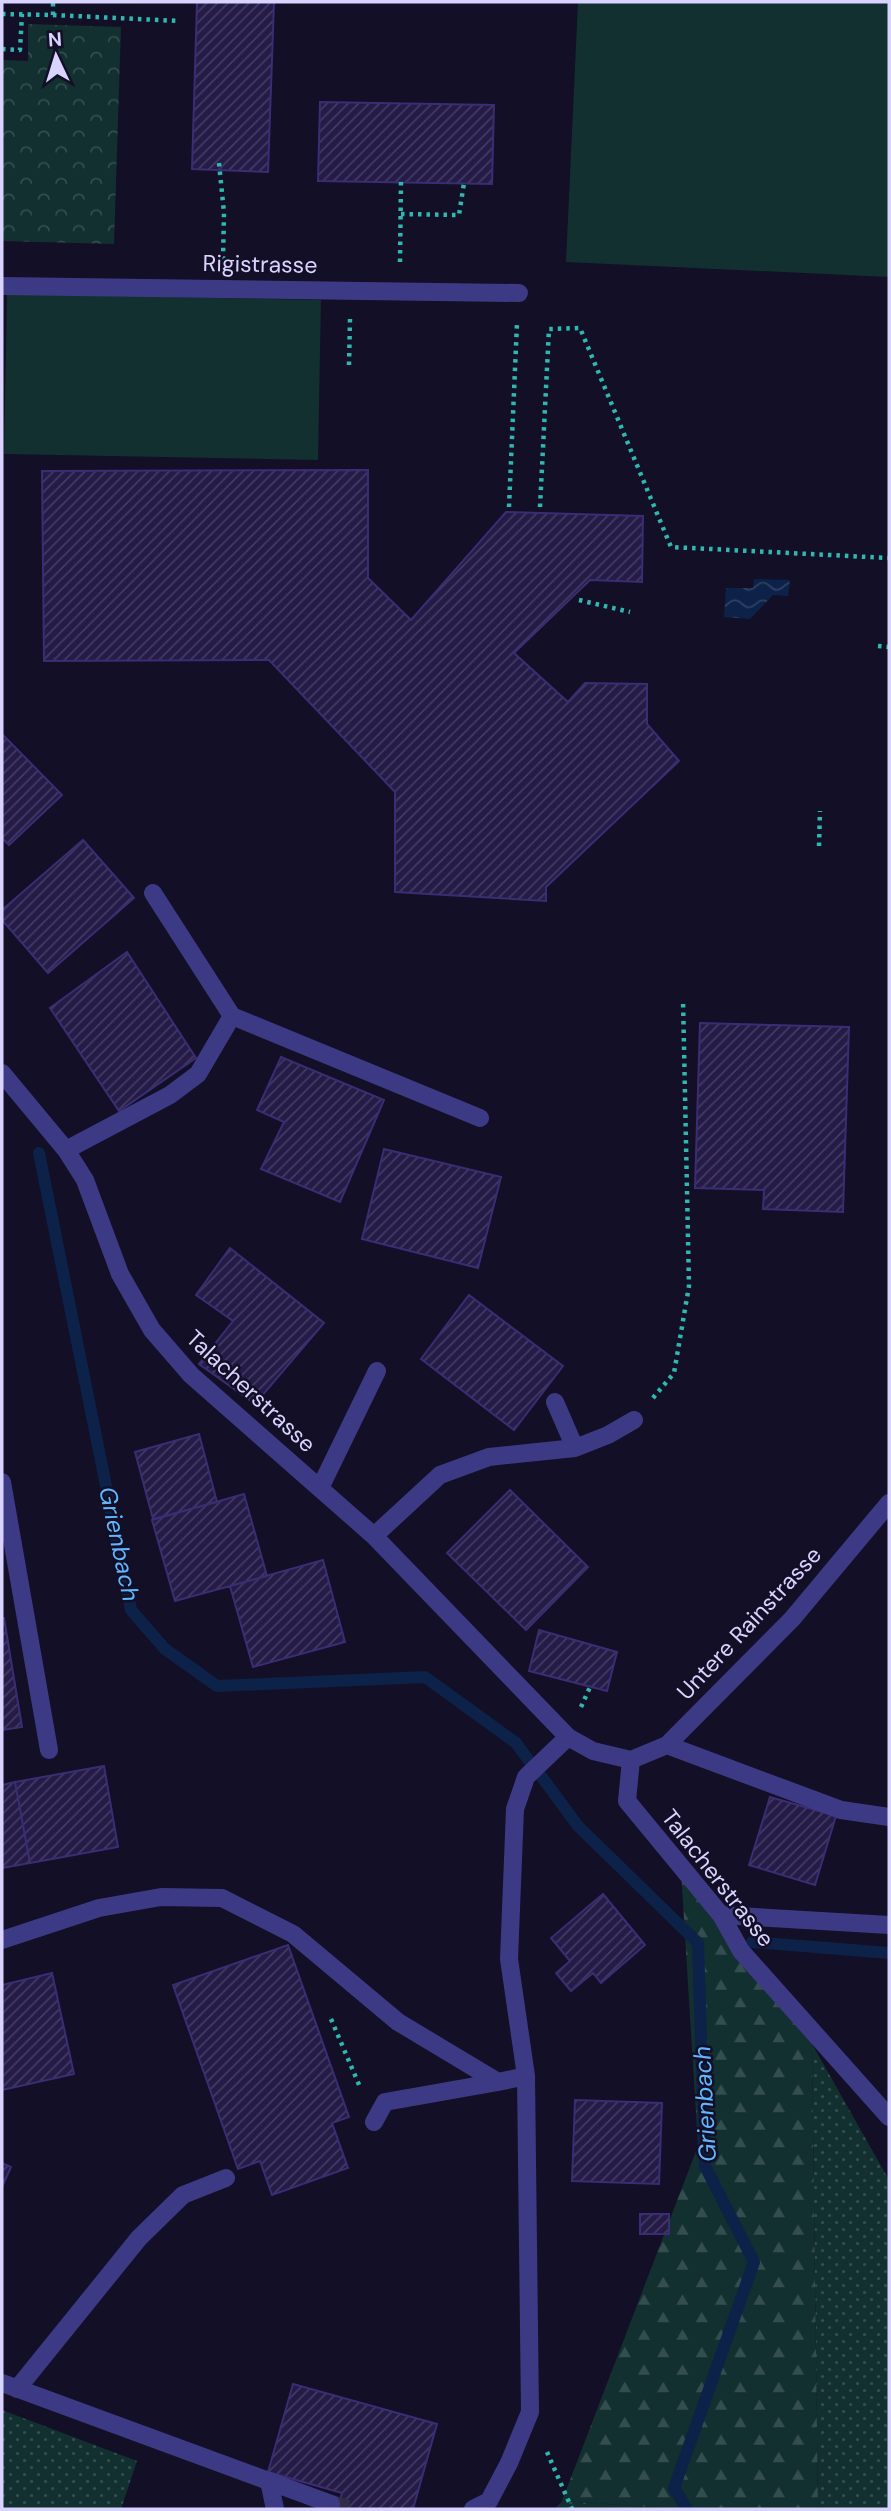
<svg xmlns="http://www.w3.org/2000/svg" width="891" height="2511" viewBox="0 0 891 2511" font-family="'DM Sans',sans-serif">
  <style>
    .grass { fill: url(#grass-dots) }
    .forest { fill: url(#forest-firs) }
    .park { fill: url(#park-crowns) }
    .pitch { fill: #12302f }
    .water { fill: url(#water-waves) }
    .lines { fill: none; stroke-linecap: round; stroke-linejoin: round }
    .stream { stroke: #0c2248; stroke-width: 12 }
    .building { fill: url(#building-hatch); stroke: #3b2d73; stroke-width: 2 }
    .minor-tunnel { stroke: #312d47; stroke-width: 18; stroke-dasharray: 18 9; stroke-linecap: butt }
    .path { stroke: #2fb8b0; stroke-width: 4.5; stroke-dasharray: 3.5 5; stroke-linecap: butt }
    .minor { stroke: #3d3a85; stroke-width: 18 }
    .labels { text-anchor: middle; stroke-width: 5; stroke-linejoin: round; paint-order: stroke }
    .street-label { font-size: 23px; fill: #d9d4ff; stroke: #130f26 }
    .water-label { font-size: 24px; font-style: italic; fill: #62b6ff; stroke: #130f26 }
  </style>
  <defs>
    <pattern id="grass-dots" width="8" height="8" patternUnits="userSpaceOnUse" patternTransform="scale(1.75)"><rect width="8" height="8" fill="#12302f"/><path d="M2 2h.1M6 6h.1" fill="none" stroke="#344d4e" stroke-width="1.8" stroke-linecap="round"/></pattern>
    <pattern id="forest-firs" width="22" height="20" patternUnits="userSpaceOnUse" patternTransform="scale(1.75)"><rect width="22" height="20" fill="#12302f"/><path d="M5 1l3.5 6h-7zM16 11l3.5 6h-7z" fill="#344d4e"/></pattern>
    <pattern id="park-crowns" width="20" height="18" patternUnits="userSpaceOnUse" patternTransform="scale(1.75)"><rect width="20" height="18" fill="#12302f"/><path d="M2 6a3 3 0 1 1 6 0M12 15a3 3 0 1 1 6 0" fill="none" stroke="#344d4e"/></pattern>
    <pattern id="water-waves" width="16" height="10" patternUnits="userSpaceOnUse" patternTransform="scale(1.75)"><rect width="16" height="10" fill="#0c2248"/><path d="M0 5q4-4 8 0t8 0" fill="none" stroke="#2f4163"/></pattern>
    <pattern id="building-hatch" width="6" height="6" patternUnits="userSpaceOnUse" patternTransform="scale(1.75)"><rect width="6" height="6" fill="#241b47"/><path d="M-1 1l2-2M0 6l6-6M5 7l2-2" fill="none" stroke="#433b63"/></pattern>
  </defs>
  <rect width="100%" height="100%" fill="#130f26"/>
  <!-- grass -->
  <path class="grass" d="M812 2044 889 2180V2509H818Z
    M2 2410 137 2461 121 2509H2Z
    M562 2501 679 2509H555Z"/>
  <!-- forest -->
  <path class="forest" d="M680 1854 812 2044 818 2509H679L562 2501 698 2146Z"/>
  <!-- park -->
  <path class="park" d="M28 24 121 27 114 244 2 241V60L28 61Z"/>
  <!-- pitch -->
  <path class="pitch" d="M578 2H889V277L566 262Z
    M7 294 321 300 318 460 4 454Z"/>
  <!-- water -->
  <path class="water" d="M754 579 790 580 788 596 773 595 750 619 724 617 726 588H753Z"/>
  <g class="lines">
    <!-- stream -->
    <path class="stream" d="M39 1153 131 1610 165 1649 217 1686 425 1677 516 1743 530 1762
      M541 1776 578 1826 698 1943 705 2166 754 2262 674 2488 687 2509
      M752 1942 889 1953"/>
  </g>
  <!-- building -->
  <path class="building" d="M197 2H274L268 172 192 169Z
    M320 102 494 105 492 184 318 181Z
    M368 470V578L411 620 506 512 643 516 642 582 590 580 514 653 568 702 585 683 647 684V724L679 761 546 887V901L395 892V792L269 660 44 661 42 471Z
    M2 734 62 795 9 845 2 838Z
    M83 840 134 898 48 973 2 920V910Z
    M127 952 196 1058 119 1111 50 1008Z
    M700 1023 849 1027 843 1212 763 1209 764 1190 695 1188Z
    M281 1057 384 1100 340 1202 261 1169 284 1122 257 1110Z
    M384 1149 501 1177 478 1268 362 1239Z
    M230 1248 324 1323 255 1404 199 1364 233 1321 196 1295Z
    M469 1295 563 1366 514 1430 421 1359Z
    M199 1434 217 1502 153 1519 135 1452Z
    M510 1490 588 1567 526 1630 447 1553Z
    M244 1494 267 1576 175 1601 152 1520Z
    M323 1560 345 1642 253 1667 230 1586Z
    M2 1618H4L22 1727 2 1730Z
    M539 1630 617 1652 607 1691 529 1671Z
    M104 1766 118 1847 30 1863 15 1782Z
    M15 1782 30 1863 2 1868V1785Z
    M770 1797 836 1816 815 1885 749 1865Z
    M603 1894 645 1945 601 1983 593 1973 571 1991 556 1973 570 1961 551 1938Z
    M288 1945 349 2117 332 2123 348 2168 272 2195 260 2161 238 2169 173 1985Z
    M52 1973 74 2074 2 2090V1985Z
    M575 2100 662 2103 659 2184 572 2181Z
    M2 2163 11 2167 2 2187Z
    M640 2214H669V2234H640Z
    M293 2384 437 2424 413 2509H338L342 2493 268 2472Z"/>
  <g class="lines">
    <!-- minor-tunnel -->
    <path class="minor-tunnel" d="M331 2504 348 2509"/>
    <!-- path -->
    <path class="path" d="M2 14 53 15V2
      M53 15 180 21
      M2 49 20 50 22 14
      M219 163 224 213 223 260
      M401 214 459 215 464 183
      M400 262 401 182
      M349 365 350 319
      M509 507 517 323
      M540 507 549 329 580 328 671 547 889 558
      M579 600 630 612
      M878 646 889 647
      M819 846 820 811
      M653 1398 674 1373 689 1286 683 999
      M581 1707 590 1687
      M331 2019 360 2087
      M547 2452 572 2509"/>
    <!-- minor -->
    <path class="minor" d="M2 286 519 293
      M232 1016 480 1118
      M2 1073 66 1150 85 1180 120 1274 152 1330 191 1375 374 1536 568 1737 593 1751 631 1760
      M66 1150 170 1095 198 1074 232 1016 153 893
      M555 1402 575 1448
      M2 1482 49 1750
      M320 1488 377 1371
      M374 1536 440 1475 489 1457 575 1448 608 1435 634 1420
      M667 1745 841 1810 889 1817
      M631 1760 627 1801 721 1915 741 1951 889 2117
      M631 1760 667 1745 792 1619 889 1503
      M721 1915 889 1925
      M2 1940 99 1908 161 1897 222 1898 293 1934 398 2022 498 2082 526 2076
      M374 2122 385 2102 498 2082
      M2 2383 331 2504
      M17 2389 139 2238 183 2195 226 2178
      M269 2481 275 2509
      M473 2509 489 2501 509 2463 530 2412 526 2076 509 1959 515 1809 526 1777 568 1737"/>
  </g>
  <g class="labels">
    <!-- street labels -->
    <g class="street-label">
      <text transform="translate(260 264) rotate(1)" y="8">Rigistrasse</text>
      <text transform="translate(251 1391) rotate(43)" y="8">Talacherstrasse</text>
      <text transform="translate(749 1623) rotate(-47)" y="8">Untere Rainstrasse</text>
      <text transform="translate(718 1878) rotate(52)" y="8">Talacherstrasse</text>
    </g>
    <!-- water labels -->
    <g class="water-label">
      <text transform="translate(119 1544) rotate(78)" y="8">Grienbach</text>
      <text transform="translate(705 2104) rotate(-93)" y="8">Grienbach</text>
    </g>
  </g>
  <!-- border -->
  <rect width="891" height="2511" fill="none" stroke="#d9d4ff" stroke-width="7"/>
  <!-- north arrow -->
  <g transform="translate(56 56) rotate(356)" stroke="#130f26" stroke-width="5" paint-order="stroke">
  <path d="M0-5L12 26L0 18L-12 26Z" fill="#d9d4ff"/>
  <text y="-10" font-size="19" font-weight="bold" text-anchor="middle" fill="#d9d4ff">N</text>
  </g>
</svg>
